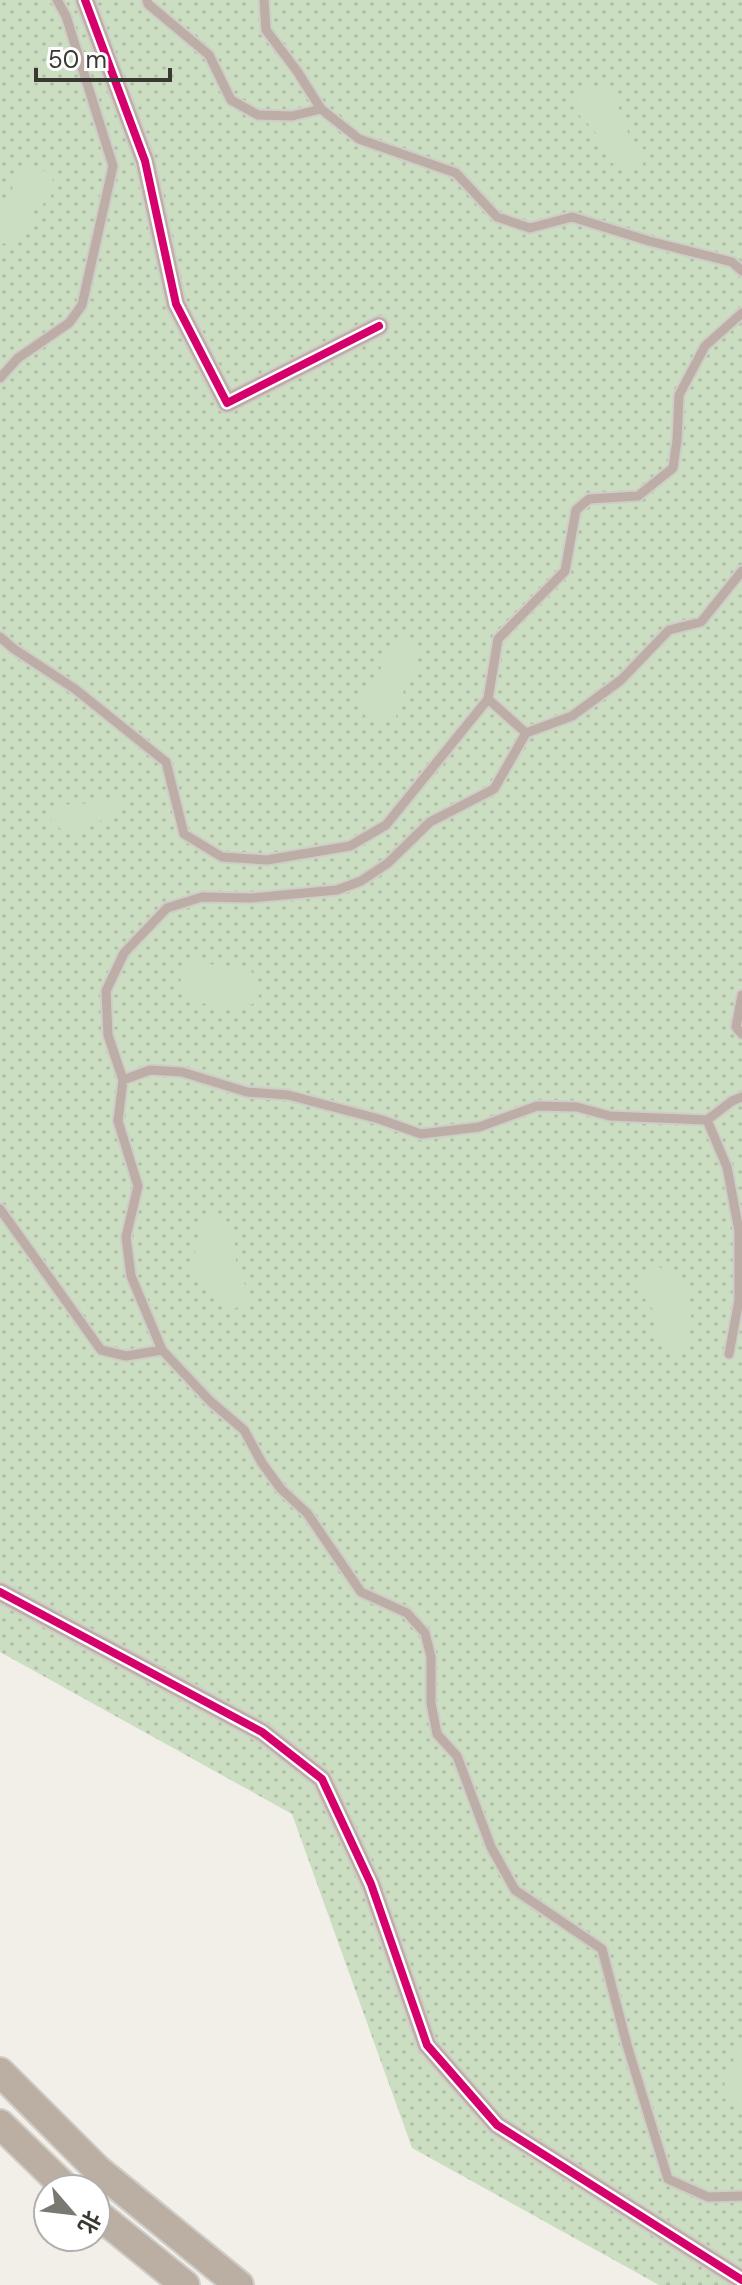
<svg xmlns="http://www.w3.org/2000/svg" width="742" height="2285" viewBox="0 0 742 2285" font-family="'DM Sans','Noto Sans SC',sans-serif">
  <style>
    .grass { fill: url(#grass-dots) }
    .pitch { fill: #ccdec2 }
    .lines { fill: none; stroke-linecap: round; stroke-linejoin: round }
    .service-casing { stroke: #d0cdc8; stroke-width: 13 }
    .minor-casing { stroke: #d0cdc8; stroke-width: 22 }
    .primary-casing { stroke: #d0cdc8; stroke-width: 32 }
    .service { stroke: #bcaea6; stroke-width: 9 }
    .minor { stroke: #bcaea6; stroke-width: 18 }
    .primary { stroke: #bbafa4; stroke-width: 28 }
    .cycleway-casing { stroke: #fff; stroke-width: 13 }
    .cycleway { stroke: #d6006c; stroke-width: 8 }
  </style>
  <defs>
    <pattern id="grass-dots" width="8" height="8" patternUnits="userSpaceOnUse" patternTransform="scale(2)"><rect width="8" height="8" fill="#ccdec2"/><path d="M2 2h.1M6 6h.1" fill="none" stroke="#b0bfa7" stroke-width="1.8" stroke-linecap="round"/></pattern>
  </defs>
  <rect width="100%" height="100%" fill="#f2efe8"/>
  <!-- grass -->
  <path class="grass" d="M0 0H742V2285H659L412 2148 292 1814 0 1652Z"/>
  <!-- pitch -->
  <path class="pitch" d="M588 86 601 87 616 96 620 115 631 139 647 152 641 170C600 168 613 157 595 132 589 124 582 118 576 112V94Z
    M23 167 45 171 53 178 50 199 33 211 23 241 0 244V210C12 204 13 187 14 174Z
    M411 640 417 645 418 659 404 690 395 720 380 724 365 716 360 701 397 643Z
    M119 794 123 801 119 812 82 830 63 831 50 820C66 798 69 806 92 803 101 802 110 797 119 794Z
    M191 961 251 971 261 988 256 1003C236 1009 204 1010 188 994 184 990 182 983 180 977Z
    M212 1213C244 1228 231 1234 236 1261 238 1273 246 1286 251 1297L233 1310 217 1301 191 1274 200 1227Z
    M658 1267 673 1272 687 1290 691 1310 689 1338 678 1352 660 1345 653 1310 637 1288 645 1273Z
    M742 2044V2105L731 2104 722 2096 727 2073Z"/>
  <g class="lines">
    <!-- service casing -->
    <g class="service-casing">
      <path id="service" d="M147 0 148 4 209 55 231 100 258 115 292 116 321 109
        M264 0 266 30 297 71 321 109 359 139 456 173 497 217 530 228 572 217 649 241 732 262 742 271
        M0 378 18 358 69 323 82 305 113 166 66 16 57 0
        M742 571 701 622 669 630 621 680 572 716 526 733 494 789 430 822 388 863 361 881 337 890 251 898 202 897 167 908 124 953 106 991 108 1035 123 1080 150 1070 182 1072 247 1092 288 1095 379 1119 421 1134 479 1127 537 1106 577 1107 610 1116 707 1120 732 1101 742 1097
        M0 637 14 649 75 689 166 762 184 834 222 857 267 860 350 846 386 825 488 699 498 639 565 571 576 510 589 499 638 496 673 468 677 440 679 395 705 346 742 313
        M488 699 526 733
        M742 995 736 1027 742 1034
        M123 1080 118 1121 138 1186 126 1237 131 1276 162 1350
        M707 1120 727 1167 739 1231V1300L729 1354
        M0 1209 101 1350 126 1356 162 1350 210 1401 244 1430 262 1463 281 1489 307 1513 361 1592 407 1613 425 1633 431 1657V1703L437 1734 457 1756 491 1847 515 1890 602 1949 627 2045 668 2179 708 2197 742 2196"/>
    </g>
    <!-- minor casing -->
    <g class="minor-casing">
      <path id="minor" d="M85 0 145 161 176 304 227 403 379 326
        M0 1592 262 1732 322 1779 371 1884 427 2045 497 2125 742 2280"/>
    </g>
    <!-- primary casing -->
    <g class="primary-casing">
      <path id="primary" d="M0 2072 98 2170 239 2285
        M0 2124 67 2189
        M96 2213 185 2285"/>
    </g>
    <!-- service -->
    <use href="#service" class="service"/>
    <!-- minor -->
    <use href="#minor" class="minor"/>
    <!-- primary -->
    <use href="#primary" class="primary"/>
    <!-- cycleway casing -->
    <g class="cycleway-casing">
      <path id="cycleway" d="M85 0 145 161 176 304 227 403 379 326
        M0 1592 262 1732 322 1779 371 1884 427 2045 497 2125 742 2280"/>
    </g>
    <!-- cycleway -->
    <use href="#cycleway" class="cycleway"/>
  </g>
  <!-- north arrow -->
  <g transform="translate(72 2213) rotate(118)"><circle r="38" fill="#ffffff" stroke="#b0afad" stroke-width="2"/>
  <path d="M0-6L14 30L0 20L-14 30Z" fill="#7a7872"/>
  <text y="-12" font-size="22" font-weight="bold" text-anchor="middle" fill="#393833">北</text>
  </g>
  <!-- scale -->
  <path d="M36 68v12h134v-12" fill="none" stroke="#393833" stroke-width="4"/>
  <text x="48" y="68" font-size="24" fill="#393833" stroke="#ffffff" stroke-width="6" paint-order="stroke">50 m</text>
</svg>
